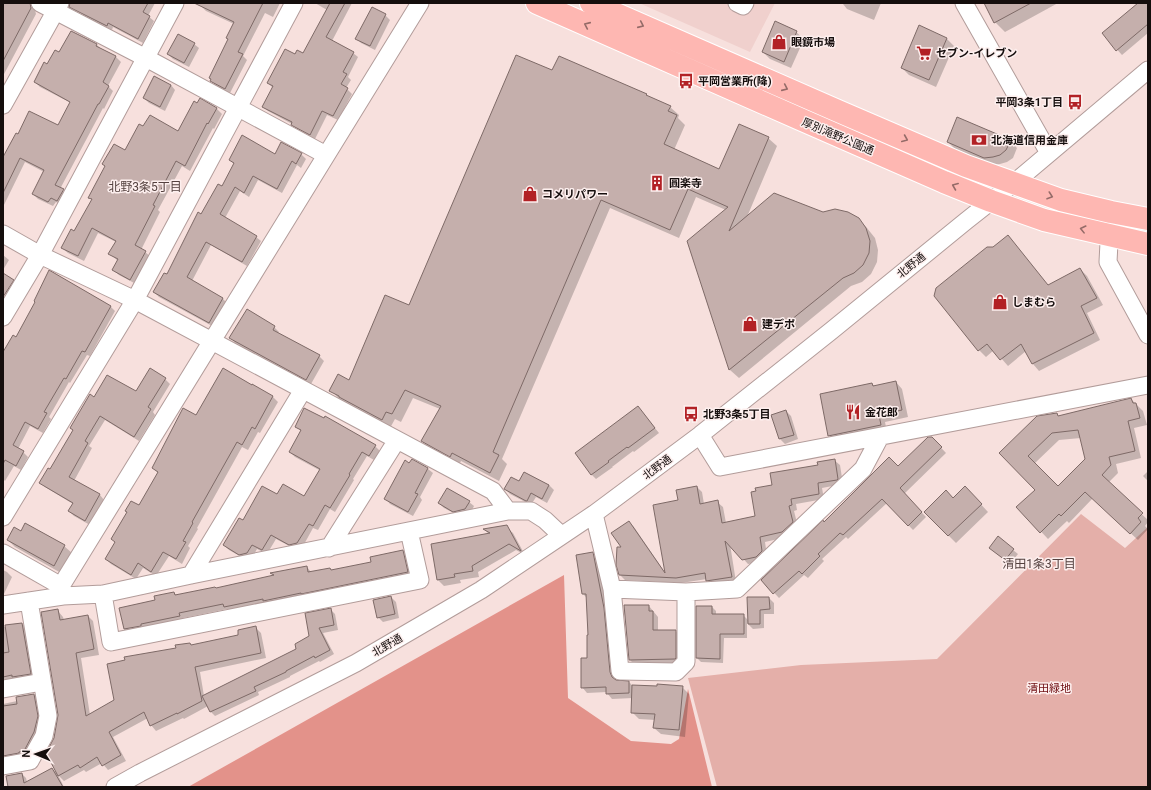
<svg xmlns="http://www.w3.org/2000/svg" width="1151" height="790" viewBox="0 0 1151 790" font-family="Roboto,'Noto Sans JP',sans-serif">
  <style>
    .built { fill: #f0d0cd }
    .green { fill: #e4afa9 }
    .forest { fill: #e3928a }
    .shadow { fill: #0003; fill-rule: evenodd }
    .building { fill: #c5afac; stroke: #7e6a67; fill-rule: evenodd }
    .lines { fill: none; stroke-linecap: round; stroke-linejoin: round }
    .minor-casing { stroke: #b29c9a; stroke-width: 19 }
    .major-casing { stroke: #fff; stroke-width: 24 }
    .minor { stroke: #fff; stroke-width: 17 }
    .major { stroke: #feb7b2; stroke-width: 22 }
    .oneway { stroke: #956b68 }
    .labels { text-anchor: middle; stroke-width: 3; stroke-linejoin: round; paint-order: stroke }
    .poi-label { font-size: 11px; font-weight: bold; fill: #150e0d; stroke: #fdefee; text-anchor: start }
    .street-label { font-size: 11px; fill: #150e0d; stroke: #fdefee }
    .park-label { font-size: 11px; fill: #6d0c10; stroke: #fdefee }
    .neighbourhood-label { font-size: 12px; fill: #54413f; stroke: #fdefee }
  </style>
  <rect width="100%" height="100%" fill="#f7e0dd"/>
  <!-- built -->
  <path class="built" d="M639 3H775L750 52Z"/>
  <!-- green -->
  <path class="green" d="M1081 514 1125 548 1148 527V787H717L688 678 801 665 937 659Z"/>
  <!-- forest -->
  <path class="forest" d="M564 575 568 698 631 741 671 744 679 739 688 689 712 787H188Z"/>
  <!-- shadow -->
  <path class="shadow" d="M3 3H27L35 10 36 14 3 76Z
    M83 3H155L148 16 154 21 143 43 113 27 112 30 84 16 79 11Z
    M203 3H280L273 17 265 13 243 56 247 60 230 93 216 86 211 81 229 40 234 24 206 11 201 6Z
    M315 3H352L332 41 353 53 358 57 348 77 351 80 346 88 352 94 338 120 327 115 315 139 297 129 292 124 268 111 263 107 273 88 268 83 295 55 304 54 327 10Z
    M843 3H881L874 20 847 9 843 4Z
    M985 3H1058L1005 32 995 22Z
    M1142 3H1148V33L1122 55 1103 34Z
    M385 15 390 20 375 50 361 43 357 39Z
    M72 32 97 45 101 49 116 57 121 62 108 86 113 91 104 109 103 108 60 189 68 195 62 205 56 202 53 206 38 199 33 194 44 172 25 162 3 207V159L19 135 58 126 71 103 40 87 35 82 47 65 59 53Z
    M796 32 804 39 791 68 770 59 763 52Z
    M947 39 954 46 936 87 909 75 902 68Z
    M194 44 199 48 189 67 173 59 168 54Z
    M553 72 646 95 649 97 670 107 679 115 678 118 685 125 674 150 720 170 768 138 777 146 747 217 823 213 858 219 867 228 875 238 878 250 877 262 871 274 862 282 851 286 739 378 730 370 688 241 726 210 696 197 679 238 610 208 502 459 507 464 499 481 461 461 459 465 431 450 422 441 440 409 413 398 401 422 395 419 390 428 348 406 345 402 339 399 331 390 349 381 409 306Z
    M171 85 175 90 165 111 149 103 144 98Z
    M216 108 222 114 214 129 213 128 190 171 182 166 158 210 160 212 141 250 145 252 151 257 136 284 119 275 113 270 118 261 110 254 116 242 98 233 84 261 68 253 62 248 75 232 92 200 90 197 144 127 179 132Z
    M1010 141 1017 148 1013 158 1007 162 1000 164 992 165 955 149 948 142Z
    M301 154 306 159 301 168 297 165 282 193 258 180 249 197 240 191 225 218 256 237 261 241 247 266 211 245 192 281 223 299 227 303 214 327 159 297 154 292 167 276 202 215 222 188 235 165 230 160 276 155Z
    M3 255 9 260 3 270Z
    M1080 269 1087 276 1103 305 1087 313 1100 340 1039 371 1033 364 1026 351 1008 366 994 350 986 357 979 350 1049 286Z
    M3 274 13 280 18 285 11 296 3 290Z
    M110 306 115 311 90 356 87 355 70 383 69 382 49 417 51 419 43 433 30 426 18 449 23 452 28 457 21 470 14 466 5 481 3 479V354L16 338Z
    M274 327 279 332 278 333 319 356 324 361 311 384 235 343 231 338Z
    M165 379 170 384 153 412 155 415 139 441 105 420 89 446 92 448 74 481 100 495 104 500 90 525 74 516 69 511 73 504 45 487 40 482 51 471 94 399 136 393Z
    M896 382 902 389 908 417 885 422 887 432 835 442 829 435 872 384 874 386Z
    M253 385 273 397 278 402 260 433 258 432 248 450 242 447 197 528 198 529 188 546 190 548 182 564 169 556 156 576 143 568 136 579 111 564 106 559 139 507 158 473 153 468 196 416Z
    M1131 399 1143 411 1147 425 1134 428 1141 458 1116 464 1118 473 1108 483 1148 520V522L1145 526 1148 529 1138 540 1093 498 1069 523 1067 521 1048 539 1018 507 1036 490 1001 453 1056 414 1059 417ZM1081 438 1086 459 1058 488 1035 463 1059 440Z
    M638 407 659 433 634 452 633 451 612 467H613L596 479 591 474Z
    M786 411 791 416 798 439 785 444 780 439 772 415Z
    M296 426 375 446 380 451 374 460 367 456 353 479 354 480 335 512 330 509 318 530 313 528 302 548 295 549 276 539 267 554 257 549 252 558 245 559 229 550 224 545 244 522 278 495 305 497 321 471 295 457 290 452 301 431Z
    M932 438 946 453 904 494 926 517 913 530 887 503 848 539 846 537 822 559 824 561 808 578 804 575 779 598 762 580 824 523 898 467Z
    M412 460 428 469 433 473 420 497 422 500 413 516 390 504 386 499Z
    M834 460 840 465 843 484 822 488 824 499 796 504 797 510 794 511 798 527 787 537 765 542 767 556 761 562 748 564 730 544 736 582 713 586 707 580V579L681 583 625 580 620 575 622 547 629 522 634 527 666 574 680 501 697 487 702 492 704 504 717 502 723 507 726 523 757 517 773 486Z
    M1148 471V481L1143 476Z
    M525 473 549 485 554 490 547 503 536 497 531 505 510 494 505 489 519 483Z
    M965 487 988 512 956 543 925 512 953 499Z
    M469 502 474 506 470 514 459 516 444 508 439 503Z
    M506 527 513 533 525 555 516 550 478 572 479 577 460 580 461 583 444 586 438 580 432 545 490 535 485 530Z
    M21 532 64 546 72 553 61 573 15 547 8 540Z
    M1013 550 1018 554 1010 564 995 552Z
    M403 552 408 556 412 577 230 612 227 609 183 618 184 620 129 634 124 629 156 600 174 593 177 596 216 589 275 576 272 574 307 567 311 572 330 569 332 571 372 563Z
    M592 553 597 558 608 614 616 681 629 682 633 686 682 687 689 694 685 737 661 734 654 728 655 720 639 719 632 712 633 698 612 699 607 693V692L587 693 582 687 588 659 589 636 587 598 583 594Z
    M3 570 7 572 12 577 3 596Z
    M391 597 396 602 399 618 383 622 378 617Z
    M769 598 774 603V614H764V628L753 629 747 623V638H724L723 663 701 662 697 658 712 607 716 611V615H743L749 621Z
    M649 606 658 617V631H676L680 636V663L635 665 630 660Z
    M330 609 335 614 338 630 323 633 334 654 320 662 319 661 290 676V677L258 692 259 695 215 716 211 712 208 706 184 719 183 718 156 731 151 725 148 718 113 737 126 761 108 770 102 763 86 772 84 770 64 781 58 775 64 787H9L22 774 26 778 27 782 52 769 58 774 55 739 59 715 58 611 63 617 64 620 88 616 93 621 99 655 81 658 90 715 116 701 177 649 190 644 192 646 240 635 256 628 261 633 266 658 200 672 204 696 298 649 310 637Z
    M22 624 27 628 35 678 3 682V627Z
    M34 695 39 699 42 721 29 755 9 760 3 754V704L17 701Z"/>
  <!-- building -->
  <path class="building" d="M3 3H30L31 8 3 61Z
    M70 3H148L143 12 150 16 138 39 108 23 107 26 69 7Z
    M194 3H263L238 52 243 54 225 89 210 81 211 79 209 78 228 39 226 38 234 22Z
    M330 3H345L326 37 354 52 343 72 347 74 341 84 348 88 333 116 322 111 310 135 291 125 292 122 262 107 273 86 267 83 285 49 295 54 297 50 303 53Z
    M984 3H1031L994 23Z
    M1138 3H1148V24L1116 51 1102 33Z
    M372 7 386 14 370 46 355 39Z
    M775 21 797 31 784 62 762 52Z
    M919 25 947 38 929 80 901 68Z
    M71 31 97 44 96 46 116 56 103 82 109 86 99 104H98L55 185 64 189 57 201 51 198 48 202 32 194 44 170 20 158 3 193V157L16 133 18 134 29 111 58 125 70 102 34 82 44 62 47 64 55 50 59 52Z
    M178 34 195 43 184 63 167 54Z
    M516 55 552 70 559 56 647 94 646 95 671 106 668 111 677 115 664 144 719 169 739 124 769 137 729 231 774 193 823 212 835 209 848 212 859 218 866 228 870 241 869 253 863 265 854 273 843 278 729 370 687 241 728 207 688 189 670 230 601 200 493 452 499 455 490 473 452 453 450 457 421 441 441 406 405 390 392 414 386 412 382 420 339 397V396L329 391 338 374 349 380 385 295 409 305Z
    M154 76 171 85 160 107 143 98Z
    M200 98 217 108 208 124 207 123 185 166 176 161 153 205 155 206 135 245 146 251 130 280 112 270 118 259 108 254 116 241 92 228 78 256 61 248 71 229 74 231 92 199 88 198 105 166 102 164 114 144 125 150 139 124 143 126 150 115 178 131 194 101 197 103Z
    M957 117 1011 140 1006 150 1000 155 993 157 984 158 947 142Z
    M242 135 275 154 281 142 302 153 296 164 292 161 277 189 253 176 244 193 235 187 220 214 257 236 242 262 206 242 187 277 223 298 209 323 153 292 164 273 167 274 198 212 201 214 218 184 222 186 234 163 229 160Z
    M1008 235 1048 285 1080 268 1097 298 1081 306 1094 333 1032 364 1021 344 1000 360 987 344 978 351 934 296 936 288 987 247H993Z
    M49 270 111 306 85 352 82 351 66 379 64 378 44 412 47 413 38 429 25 422 13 445 24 451 16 466 5 460 3 464V352L13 335 16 337 35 302 34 301Z
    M3 273 14 280 3 297Z
    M247 309 275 326 273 330 320 355 306 380 229 338Z
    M150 368 166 378 148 407 151 409 134 437 100 416 85 441 88 443 69 477 100 494 85 521 68 511 73 503 39 483 48 468 50 469 73 430 70 428 90 394 94 397 107 375 136 391Z
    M223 368 252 385V384L273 396 255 429 252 427 242 445 237 442 192 522 193 523 183 541 186 542 176 559 163 552 151 572 138 563 131 575 105 559 115 542 111 539 127 512 125 511 131 501 139 505 158 472 152 468 183 408 196 415Z
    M896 381 902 410 879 415 881 425 828 436 820 394 872 383 873 386Z
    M1131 398 1133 403H1136L1140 418 1128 421 1135 451 1109 457 1111 465 1102 475 1143 513 1138 518 1141 522 1130 534 1085 492 1061 516 1059 514 1040 533 1016 507 1035 490 999 453 1037 416 1057 413 1058 416ZM1078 430 1085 459 1058 486 1028 456 1052 433Z
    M638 406 655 428 628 448 627 447 608 461 609 462 591 475 575 453Z
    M304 408 324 418 325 416 376 445 369 456 362 452 349 474 350 475 330 508 325 505 313 526 309 524 297 543 289 545 271 535 262 550 252 545 247 553 239 555 223 545 239 518 243 520 262 486 277 494 283 484 304 496 320 469 289 452 301 430 295 427Z
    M786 410 794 435 779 439 771 415Z
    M928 437H932L942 447 900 488 922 512 908 526 882 499 843 535 840 533 818 554 820 556 802 574 799 571 773 594 761 580 823 520 824 522 889 457 898 466Z
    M412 459 428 468 415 493 418 494 408 512 384 499 405 460 409 463Z
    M835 459 838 479 837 480 818 483 819 494 791 499 792 505 789 506 793 522 782 532 760 537 762 551 756 557 742 560 725 541 732 577 706 581 705 573 676 578 619 575 616 565 617 547H621L611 533 629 521 665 573 653 505 678 500 676 490 697 486 700 504 718 500 722 523 755 516 751 492 756 491 755 488 772 485 770 473 818 465 817 462Z
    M524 472 549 485 542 499 531 493 527 501H526L504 489 511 477 519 481Z
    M965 486 982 504 948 536 924 512 946 490 953 498Z
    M447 488 470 501 465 509 453 512 438 503Z
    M25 523 65 545 54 566 7 540 14 527 21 531Z
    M507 525 521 551 509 544 472 566 473 571 454 574 455 577 437 580 431 544 490 533 483 529Z
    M998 536 1014 549 1005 560 989 548Z
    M403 550 408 572 301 594V593L263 601V599L224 607 223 604 179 613 180 616 141 624V626L124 629 119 608 155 600 154 596 174 592 175 595 215 587 216 588 274 575 270 573 307 566 308 572 330 568 331 570 371 562 370 557Z
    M593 552 604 608 610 672 612 677 616 680 629 681V693L606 694V687L581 688V658H587V635H588L586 594H582L576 555Z
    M391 596 395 614 377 618 373 600Z
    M747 597H769L770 609 760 610V624H748Z
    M624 605H649V611H653V630H676V658L675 659 629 660Z
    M696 606H712V614H744V634H720V659L696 658Z
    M331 608 334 625 319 628 330 650 315 658 314 656 286 671V672L254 687 256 691 210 712 202 696 296 649 295 644 309 636 305 613Z
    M58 609 60 620 88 615 94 649 76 653 86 716 114 700 107 664 125 660 124 657 176 648 175 645 190 643 191 645 238 635V630L256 626 261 653 195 667 202 701 177 714V713L150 726 144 712 109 732 121 755 102 766 97 757 80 768 78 765 58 776 46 753 54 738 58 715 41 612Z
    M22 623 31 674 12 677V675L3 677V653L9 652 5 625Z
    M657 684 683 686 679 730 653 728 655 714 631 713 632 685 657 686Z
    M34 694 38 716 34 732 24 751 19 752V753L3 756V706L17 704 16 697Z
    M52 768 63 787H8L6 776 22 773 24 783Z"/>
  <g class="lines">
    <!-- minor casing -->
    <g class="minor-casing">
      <path id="minor" d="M40 3 146 58 326 155
        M737 3 743 6 745 3
        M964 3 1049 153
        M3 105 60 3
        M1110 223 1108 262 1148 335
        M3 234 40 255 135 300 493 491 508 511
        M3 317 40 255 175 3
        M700 435 720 467 1148 385
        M594 514 612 589 686 592 737 589 863 469 880 437
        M3 517 135 300 294 3
        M329 548 397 440
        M3 553 61 586 63 596
        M191 575 303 390
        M61 586 420 3
        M612 589 620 671 676 672 686 662V592
        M103 594 111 642 420 580 409 531
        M3 605 63 596 103 594 191 575 508 511H531L545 520 561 535
        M3 689 42 682
        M3 766 30 761 44 736 48 716 29 601
        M115 787 140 773 356 663 481 590 594 514 700 435 831 331 966 221 1014 183 1148 70"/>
    </g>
    <!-- major casing -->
    <g class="major-casing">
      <path id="major" d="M537 3 800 119 944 182 991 201 1044 220 1148 244
        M591 3 838 111 966 166 1061 200 1111 212 1148 219"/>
    </g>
    <!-- minor -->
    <use href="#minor" class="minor"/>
    <!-- major -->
    <use href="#major" class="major"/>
  </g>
  <!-- one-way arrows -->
  <defs><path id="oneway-chevron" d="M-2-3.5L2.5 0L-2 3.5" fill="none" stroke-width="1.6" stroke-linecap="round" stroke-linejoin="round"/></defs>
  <g class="oneway">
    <use href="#oneway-chevron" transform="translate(587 25) rotate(-156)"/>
    <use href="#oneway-chevron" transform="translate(641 25) rotate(24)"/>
    <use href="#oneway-chevron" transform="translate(785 88) rotate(24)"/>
    <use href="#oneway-chevron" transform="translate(905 139) rotate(23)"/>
    <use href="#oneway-chevron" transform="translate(955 186) rotate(-158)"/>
    <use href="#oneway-chevron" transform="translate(1050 196) rotate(19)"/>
    <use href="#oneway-chevron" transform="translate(1083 229) rotate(-166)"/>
  </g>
  <!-- icons -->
  <defs>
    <g id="shop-bare" transform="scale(1.2)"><path d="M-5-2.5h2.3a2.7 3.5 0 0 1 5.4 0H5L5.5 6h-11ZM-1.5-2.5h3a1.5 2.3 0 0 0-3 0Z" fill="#b22125" stroke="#fdefee" stroke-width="2.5" paint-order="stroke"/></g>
    <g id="supermarket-bare" transform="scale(1.2)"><path d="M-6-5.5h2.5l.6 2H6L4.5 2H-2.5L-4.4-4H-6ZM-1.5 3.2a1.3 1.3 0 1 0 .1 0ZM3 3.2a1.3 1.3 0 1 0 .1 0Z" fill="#b22125" stroke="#fdefee" stroke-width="2.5" paint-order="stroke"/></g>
    <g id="bus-bare" transform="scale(1.2)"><path d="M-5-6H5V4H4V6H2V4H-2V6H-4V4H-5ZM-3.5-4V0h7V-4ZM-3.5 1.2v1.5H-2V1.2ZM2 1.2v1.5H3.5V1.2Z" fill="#b22125" stroke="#fdefee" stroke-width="2.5" paint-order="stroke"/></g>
    <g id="bank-bare" transform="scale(1.2)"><path d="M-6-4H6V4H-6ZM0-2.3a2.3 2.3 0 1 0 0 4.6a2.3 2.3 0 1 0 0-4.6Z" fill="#b22125" stroke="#fdefee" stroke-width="2.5" paint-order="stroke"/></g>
    <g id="building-bare" transform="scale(1.2)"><path d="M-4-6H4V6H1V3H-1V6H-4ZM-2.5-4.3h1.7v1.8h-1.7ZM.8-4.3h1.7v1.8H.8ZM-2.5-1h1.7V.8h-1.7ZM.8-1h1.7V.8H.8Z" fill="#b22125" stroke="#fdefee" stroke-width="2.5" paint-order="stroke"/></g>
    <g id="restaurant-bare" transform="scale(1.2)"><path d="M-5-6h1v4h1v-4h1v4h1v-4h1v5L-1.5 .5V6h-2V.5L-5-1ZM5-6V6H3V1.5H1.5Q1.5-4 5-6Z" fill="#b22125" stroke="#fdefee" stroke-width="2.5" paint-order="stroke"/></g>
  </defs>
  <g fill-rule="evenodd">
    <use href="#shop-bare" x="779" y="42"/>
    <use href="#supermarket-bare" x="924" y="53"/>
    <use href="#bus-bare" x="686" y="81"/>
    <use href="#bus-bare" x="1075" y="102"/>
    <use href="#bank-bare" x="979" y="140"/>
    <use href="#building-bare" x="657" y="183"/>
    <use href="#shop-bare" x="530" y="194"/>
    <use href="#shop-bare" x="1000" y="302"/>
    <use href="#shop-bare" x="750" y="324"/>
    <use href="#restaurant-bare" x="853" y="412"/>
    <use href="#bus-bare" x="691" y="414"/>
  </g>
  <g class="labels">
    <!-- poi labels -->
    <g class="poi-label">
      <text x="791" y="46">眼鏡市場</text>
      <text x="936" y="57">セブン-イレブン</text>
      <text x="698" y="85">平岡営業所(降)</text>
      <text x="1063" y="106" text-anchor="end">平岡3条1丁目</text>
      <text x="991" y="144">北海道信用金庫</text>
      <text x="669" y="187">圓楽寺</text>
      <text x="542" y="198">コメリパワー</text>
      <text x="1012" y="306">しまむら</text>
      <text x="762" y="328">建デポ</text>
      <text x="865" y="416">金花郎</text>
      <text x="703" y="418">北野3条5丁目</text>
    </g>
    <!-- street labels -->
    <g class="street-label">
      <text transform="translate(838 136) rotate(23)" y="4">厚別滝野公園通</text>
      <text transform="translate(911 265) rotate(-39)" y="4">北野通</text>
      <text transform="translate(657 467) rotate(-37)" y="4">北野通</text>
      <text transform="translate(387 645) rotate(-30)" y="4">北野通</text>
    </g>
    <!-- park labels -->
    <g class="park-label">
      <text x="1049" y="692">清田緑地</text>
    </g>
    <!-- neighbourhood labels -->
    <g class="neighbourhood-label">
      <text x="145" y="191">北野3条5丁目</text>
      <text x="1039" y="568">清田1条3丁目</text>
    </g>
  </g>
  <!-- border -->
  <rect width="1151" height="790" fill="none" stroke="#150e0d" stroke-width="8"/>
  <!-- north arrow -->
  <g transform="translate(36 754) rotate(272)" stroke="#fdefee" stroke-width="3" paint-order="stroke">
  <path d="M0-3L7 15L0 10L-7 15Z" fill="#150e0d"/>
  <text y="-6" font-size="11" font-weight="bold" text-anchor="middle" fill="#150e0d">N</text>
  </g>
</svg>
